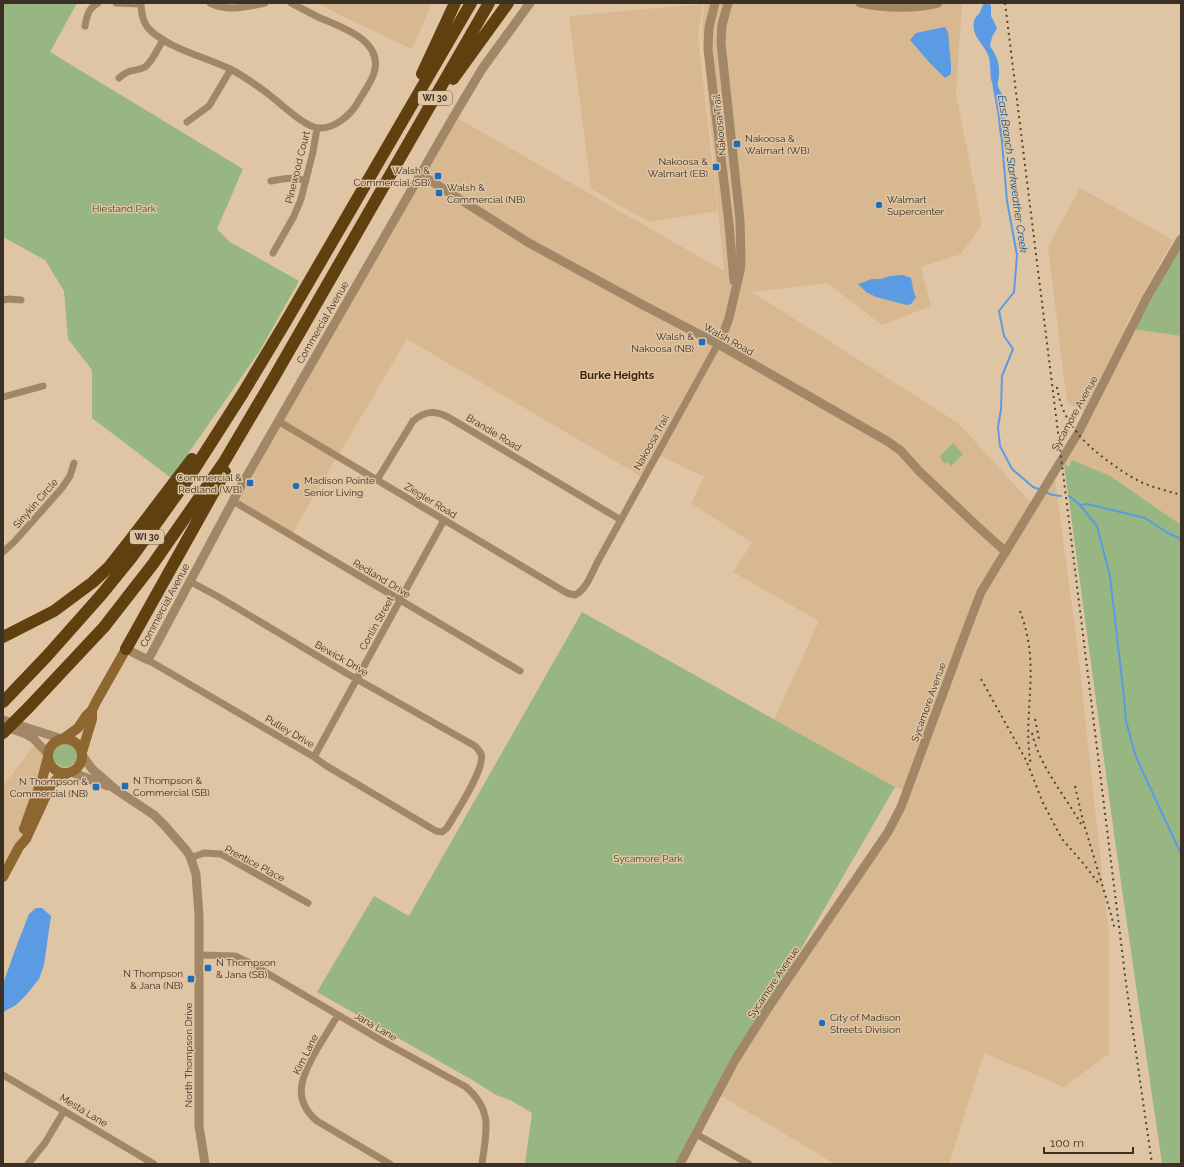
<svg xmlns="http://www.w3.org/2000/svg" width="1184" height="1167" viewBox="0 0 1184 1167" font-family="Raleway,sans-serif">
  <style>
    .built { fill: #d7b891 }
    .green { fill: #98b682 }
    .water { fill: #5a9be4 }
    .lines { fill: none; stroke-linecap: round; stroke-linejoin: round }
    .stream { stroke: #5a9be4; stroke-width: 2 }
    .minor { stroke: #a28766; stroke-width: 7 }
    .tertiary { stroke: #a28766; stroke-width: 9 }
    .secondary { stroke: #8d6630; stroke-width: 10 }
    .motorway { stroke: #61400f; stroke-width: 12 }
    .rail { stroke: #4f4334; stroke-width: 2; stroke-dasharray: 2 4; stroke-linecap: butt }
    .motorway-bridge { stroke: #61400f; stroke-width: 12 }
    .poi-dot { fill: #1e6cbb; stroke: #dfc5a4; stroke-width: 1.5 }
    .labels { text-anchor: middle; stroke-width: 3; stroke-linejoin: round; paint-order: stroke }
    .shield { fill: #dfc5a4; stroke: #6c5d4a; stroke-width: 1 }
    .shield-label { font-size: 9px; font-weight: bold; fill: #3a3023 }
    .street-label { font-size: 10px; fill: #3a3023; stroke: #dfc5a4 }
    .poi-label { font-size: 10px; fill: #3a3023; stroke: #dfc5a4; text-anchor: start }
    .park-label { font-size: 10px; fill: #36551a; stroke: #dfc5a4 }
    .water-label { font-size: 11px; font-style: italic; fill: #0d5294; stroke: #dfc5a4 }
    .neighbourhood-label { font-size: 11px; font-weight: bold; fill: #3a2507; stroke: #dfc5a4 }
  </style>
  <rect width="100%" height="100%" fill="#dfc5a4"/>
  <!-- built -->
  <path class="built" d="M318 3H432L412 49 340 15Z
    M704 3H962L956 94 982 224 961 254 921 267 931 306 882 325 827 283 752 292 958 423 1034 506 1054 472 1076 635 1109 935V1054L1064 1087 984 1053 949 1164H835L718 1094 862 869 907 790 895 787 774 720 819 621 733 572 752 543 691 503 704 477 657 454 644 478 407 339 291 535 233 501 454 116 724 271 702 32Z
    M703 4 698 37 718 211 649 222 591 189 569 16Z
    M1080 188 1173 240 1125 326 1132 329 1181 336V532L1064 464 1091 415 1067 402 1048 247Z
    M37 742 48 754 43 776 21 837 19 847 3 877V784L9 778Z"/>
  <!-- green -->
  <path class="green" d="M3 3H77L50 52 243 169 217 229 230 242 299 281 259 352 171 478 92 418V370L68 339 64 291 45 260 3 237Z
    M1181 244V336L1132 329Z
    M953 443 963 454 951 466 947 462 945 464 941 460 942 458 940 456Z
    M1072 460 1110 476 1181 525V1164H1162L1116 848 1064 464 1069 467Z
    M582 612 895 787 676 1164H525L532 1113 510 1100 496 1095 474 1081 317 992 374 896 409 916Z
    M53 755a12 12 0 1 1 24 0a12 12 0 1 1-24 0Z"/>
  <!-- water -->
  <path class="water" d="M984 3H989L991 6V16L997 28 992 37 990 46C995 53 999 61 999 70 1000 82 994 82 1002 94 1000 101 997 107 1000 113 1001 115 1003 117 1004 118 1008 127 1007 139 1008 148L1001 143C1000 122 995 102 992 82L991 80C990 72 991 62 988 55 983 43 971 36 974 22 974 17 979 15 980 12 982 9 982 6 984 3Z
    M945 27 948 32 951 66V74L945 78 929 62 910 40 916 33Z
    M903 275 911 278 914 293 916 297 911 304 907 305 876 297 866 292 858 284 872 279H881L890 276Z
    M36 908H42L51 916 44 965 39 979 27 994 16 1005 3 1012V984L15 950 29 914Z"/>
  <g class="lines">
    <!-- stream -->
    <path class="stream" d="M999 118 1001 136
      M1002 142 1007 201 1017 255 1014 292 999 311 1004 336 1013 349 1002 376 1001 409 998 427 1000 446 1012 469 1033 487 1041 490
      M1045 492 1053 495 1061 496
      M1069 496 1080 505 1097 526 1110 576 1124 697 1126 721 1135 754 1141 768 1181 854
      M1080 505 1087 504 1145 518 1166 532 1181 539"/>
    <!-- minor -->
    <path class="minor" d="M116 3 141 4
      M141 3C141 13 143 24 151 31 172 50 206 57 232 70 238 73 244 77 250 81 256 85 262 89 267 93 279 102 305 128 319 128 334 129 351 115 358 102 363 93 371 83 374 73 384 40 341 27 318 17 309 12 300 8 291 3
      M210 3C228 12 246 7 265 3
      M85 26C87 16 88 8 98 3
      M119 78C129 68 136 72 145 67 153 61 158 48 163 40
      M187 122 209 106 231 69
      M271 181C283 179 294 176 306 181
      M273 253 294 216 301 199 313 152 317 128
      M3 300 9 299 21 300
      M3 397 43 386
      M278 421 535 574 567 593 575 595C586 590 592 573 597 563L718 344
      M377 480 413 421C425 411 434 410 448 417L621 520
      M233 501 520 671
      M3 552 14 542 62 488 70 476 74 463
      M148 660 314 757 325 765 436 831 442 832 447 828C455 814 486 768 481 754 480 751 477 748 475 746L346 673 217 596 189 581
      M314 757 444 520
      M190 858 204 853 221 854 308 903
      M200 955 235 956 248 962 384 1042 466 1087C494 1111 486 1132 482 1164
      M338 1015C331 1026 324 1038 317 1049 303 1075 290 1098 317 1121L390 1164
      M3 1075 154 1164
      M696 1134 749 1164
      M28 1164 45 1143 64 1111"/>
    <!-- tertiary -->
    <path class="tertiary" d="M715 3 709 27 708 49 729 224 734 281
      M860 3C885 8 913 9 938 3
      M420 174 529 243 643 305 718 344 887 441 900 450 919 471 976 525 1006 552
      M718 344 725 329 729 318 740 271 741 262 740 220 721 43 722 25 728 3
      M126 649 148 660 241 486 454 116 482 69 530 3
      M3 720 62 739
      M4 726 26 734 33 738 48 754
      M82 755 92 769 115 789 154 815 165 826 186 850 190 856 196 874 199 916V1126L205 1164
      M71 772 108 786
      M680 1164 735 1060 770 1005 888 832 901 807 962 642 981 592 1078 433 1146 299 1181 239"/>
    <!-- secondary -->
    <path class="secondary" d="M64 738 78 728 86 716 92 710 97 700 126 649
      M48 756a17 17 0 1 1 34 0a17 17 0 1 1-34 0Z
      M82 752 92 719V710
      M24 829 43 776 48 757
      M3 877 19 847 26 839 50 787C54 780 60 776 68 773"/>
    <!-- motorway -->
    <path class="motorway" d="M422 74 455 3
      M453 79 508 3
      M3 637 54 611 93 582 109 567 131 539 192 459
      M126 649 225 472
      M3 702 47 656 102 594 132 557 188 479 243 393 285 323 471 3
      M29 707 104 627 153 564 224 462 273 379 489 3"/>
    <!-- rail -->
    <path class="rail" d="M1005 3 1126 983 1152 1164
      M1057 387C1062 422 1084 444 1112 464 1122 471 1132 478 1143 483 1155 488 1168 491 1181 495
      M1020 611C1025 625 1029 640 1030 655 1033 692 1024 729 1031 765
      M981 679 1026 760 1043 803 1062 839 1083 863 1099 884
      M1035 719 1039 739
      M1032 733C1040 767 1064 794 1081 824
      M1075 786 1083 821 1110 911 1115 930"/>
    <!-- motorway-bridge -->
    <path class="motorway-bridge" d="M3 733 29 707"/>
  </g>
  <!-- markers -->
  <g class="poi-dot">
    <rect x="733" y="140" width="8" height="8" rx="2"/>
    <rect x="712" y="163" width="8" height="8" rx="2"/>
    <rect x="434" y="172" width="8" height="8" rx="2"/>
    <rect x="435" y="189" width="8" height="8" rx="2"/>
    <circle cx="879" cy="205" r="4"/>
    <rect x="698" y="338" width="8" height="8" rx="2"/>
    <rect x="246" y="479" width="8" height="8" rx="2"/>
    <circle cx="296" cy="486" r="4"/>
    <rect x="121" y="782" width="8" height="8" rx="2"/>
    <rect x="92" y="783" width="8" height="8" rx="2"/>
    <rect x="204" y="964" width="8" height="8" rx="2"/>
    <rect x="187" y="975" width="8" height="8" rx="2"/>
    <circle cx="822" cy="1023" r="4"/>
  </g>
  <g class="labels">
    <!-- shield labels -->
    <g class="shield">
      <rect x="418" y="91" width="34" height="14" rx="3"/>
      <rect x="130" y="530" width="34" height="14" rx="3"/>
    </g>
    <g class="shield-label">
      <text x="435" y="101">WI 30</text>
      <text x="147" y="540">WI 30</text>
    </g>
    <!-- street labels -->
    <g class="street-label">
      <text transform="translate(719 125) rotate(-96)" y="4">Nakoosa Trail</text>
      <text transform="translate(297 167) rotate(-76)" y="4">Pinewood Court</text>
      <text transform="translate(322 322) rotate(-60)" y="4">Commercial Avenue</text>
      <text transform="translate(729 339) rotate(29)" y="4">Walsh Road</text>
      <text transform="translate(1074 413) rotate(-61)" y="4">Sycamore Avenue</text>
      <text transform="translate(494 432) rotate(31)" y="4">Brandie Road</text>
      <text transform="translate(651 442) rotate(-61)" y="4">Nakoosa Trail</text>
      <text transform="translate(431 500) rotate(31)" y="4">Ziegler Road</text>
      <text transform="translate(35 503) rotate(-49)" y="4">Sinykin Circle</text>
      <text transform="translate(382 578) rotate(31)" y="4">Redland Drive</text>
      <text transform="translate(164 605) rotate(-62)" y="4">Commercial Avenue</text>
      <text transform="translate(376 623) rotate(-61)" y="4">Conlin Street</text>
      <text transform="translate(342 658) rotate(30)" y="4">Bewick Drive</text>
      <text transform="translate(928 702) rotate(-70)" y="4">Sycamore Avenue</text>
      <text transform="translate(290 731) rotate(30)" y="4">Pulley Drive</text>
      <text transform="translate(255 863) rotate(28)" y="4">Prentice Place</text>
      <text transform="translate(773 982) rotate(-56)" y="4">Sycamore Avenue</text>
      <text transform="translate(376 1026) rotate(30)" y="4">Jana Lane</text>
      <text transform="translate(305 1054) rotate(-63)" y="4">Kim Lane</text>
      <text transform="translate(188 1055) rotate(-90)" y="4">North Thompson Drive</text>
      <text transform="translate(84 1110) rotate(31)" y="4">Mesta Lane</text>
    </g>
    <!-- poi labels -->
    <g class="poi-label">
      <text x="745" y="142">Nakoosa &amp;<tspan x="745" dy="12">Walmart (WB)</tspan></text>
      <text x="708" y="165" text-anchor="end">Nakoosa &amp;<tspan x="708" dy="12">Walmart (EB)</tspan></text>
      <text x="430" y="174" text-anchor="end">Walsh &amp;<tspan x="430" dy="12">Commercial (SB)</tspan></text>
      <text x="447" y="191">Walsh &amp;<tspan x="447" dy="12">Commercial (NB)</tspan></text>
      <text x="887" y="203">Walmart<tspan x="887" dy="12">Supercenter</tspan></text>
      <text x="694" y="340" text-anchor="end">Walsh &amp;<tspan x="694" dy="12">Nakoosa (NB)</tspan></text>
      <text x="242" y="481" text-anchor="end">Commercial &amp;<tspan x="242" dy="12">Redland (WB)</tspan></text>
      <text x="304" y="484">Madison Pointe<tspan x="304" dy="12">Senior Living</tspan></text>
      <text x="133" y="784">N Thompson &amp;<tspan x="133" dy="12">Commercial (SB)</tspan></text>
      <text x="88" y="785" text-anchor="end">N Thompson &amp;<tspan x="88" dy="12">Commercial (NB)</tspan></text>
      <text x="216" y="966">N Thompson<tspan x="216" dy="12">&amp; Jana (SB)</tspan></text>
      <text x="183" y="977" text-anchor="end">N Thompson<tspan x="183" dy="12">&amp; Jana (NB)</tspan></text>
      <text x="830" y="1021">City of Madison<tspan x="830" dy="12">Streets Division</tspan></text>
    </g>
    <!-- park labels -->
    <g class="park-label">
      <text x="124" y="212">Hiestand Park</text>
      <text x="648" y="862">Sycamore Park</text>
    </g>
    <!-- water labels -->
    <g class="water-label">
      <text transform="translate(1013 174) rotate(82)" y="4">East Branch Starkweather Creek</text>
    </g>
    <!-- neighbourhood labels -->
    <g class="neighbourhood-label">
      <text x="617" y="379">Burke Heights</text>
    </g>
  </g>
  <!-- border -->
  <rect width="1184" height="1167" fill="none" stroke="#3a3023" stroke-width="8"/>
  <!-- scale -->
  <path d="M1044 1147v6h89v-6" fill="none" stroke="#3a3023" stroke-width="2"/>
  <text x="1050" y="1147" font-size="12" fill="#3a3023" stroke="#dfc5a4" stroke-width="3" paint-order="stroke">100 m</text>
</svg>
